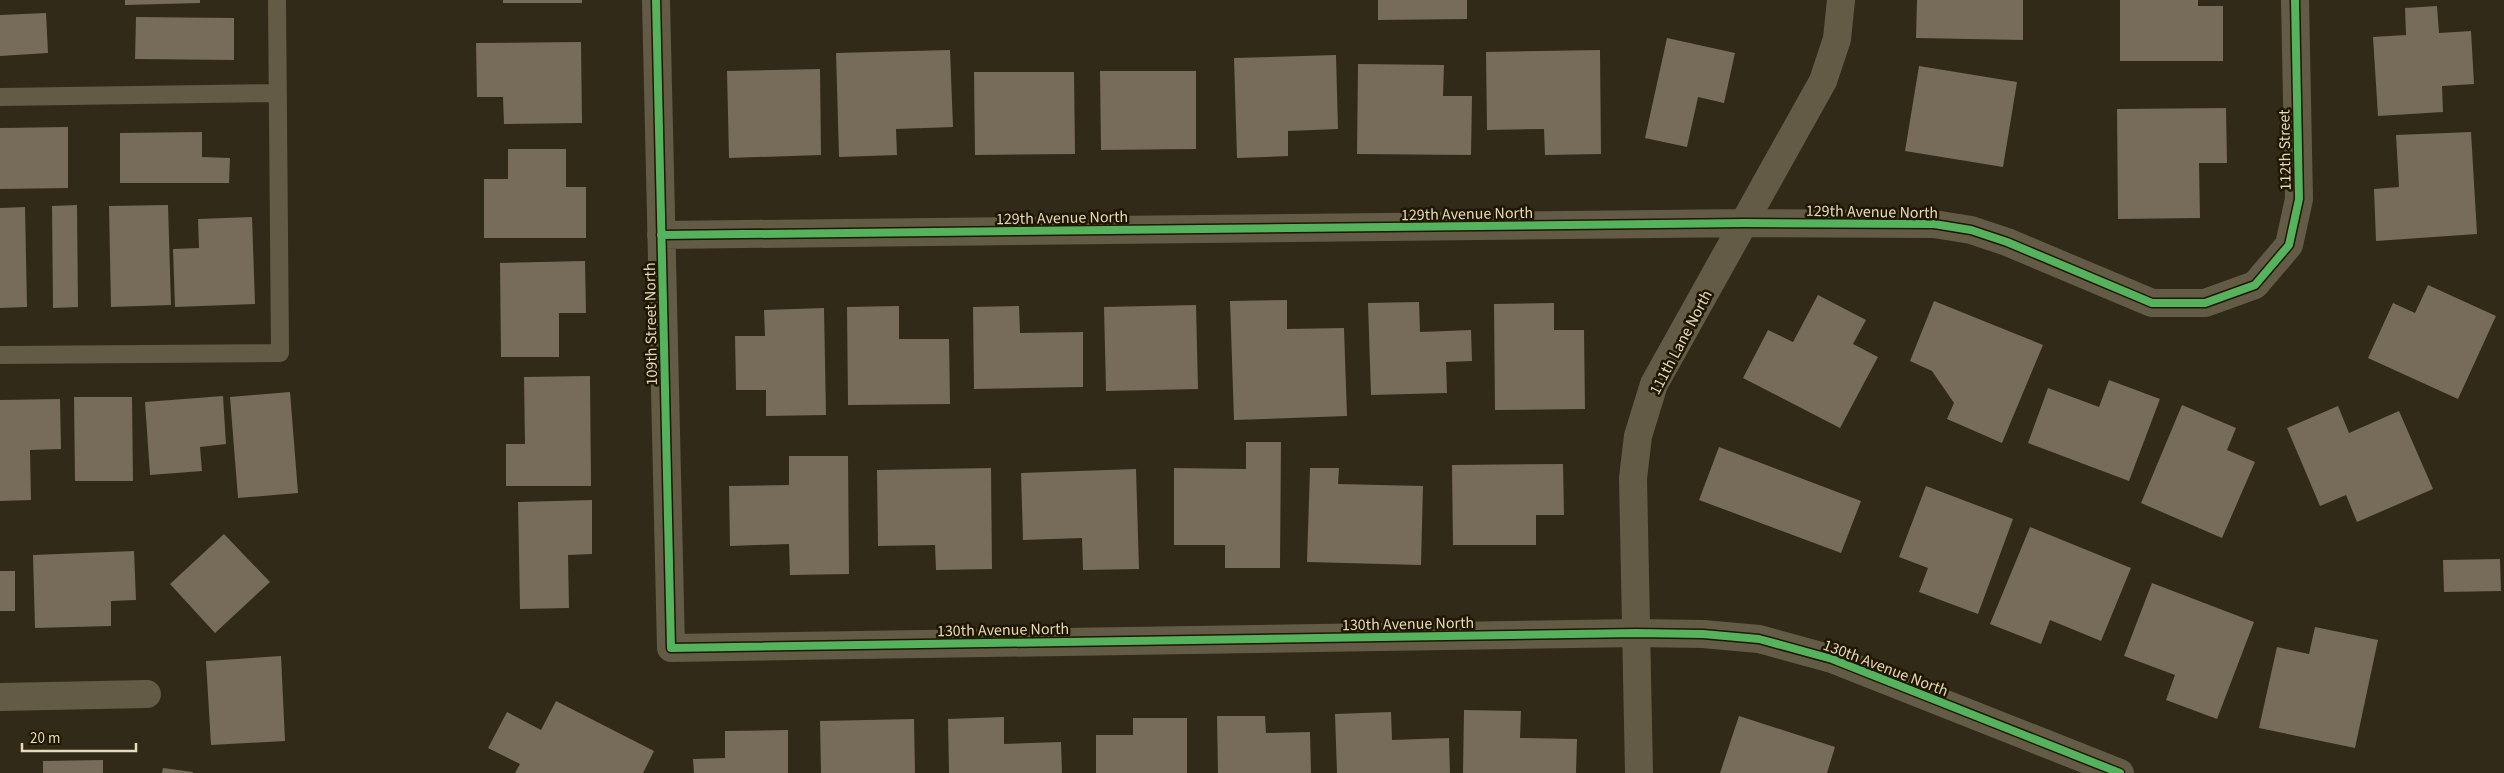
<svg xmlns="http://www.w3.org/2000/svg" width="2504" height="773" viewBox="0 0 2504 773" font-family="'Source Sans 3',sans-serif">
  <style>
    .building { fill: #776b5a }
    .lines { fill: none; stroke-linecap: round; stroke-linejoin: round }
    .service { stroke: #645b46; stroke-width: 18 }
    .minor { stroke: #645b46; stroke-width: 28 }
    .cycleway-casing { stroke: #201701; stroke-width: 11 }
    .cycleway { stroke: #56b35d; stroke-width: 8 }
    .labels { text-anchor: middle; stroke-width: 5; stroke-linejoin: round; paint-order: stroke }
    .street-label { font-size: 16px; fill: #e6dabc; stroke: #201701 }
  </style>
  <rect width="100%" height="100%" fill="#312a19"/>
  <path class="building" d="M125,0H200V3L125,5Z
    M503,0H582V3H503Z
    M1378,0H1467V19L1378,20Z
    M1917,0H2023V40L1916,38Z
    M2120,0H2198V6H2223V61H2120Z
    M2437,6L2439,33L2471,31L2474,84L2442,86L2443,112L2378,116L2373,37L2406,35L2405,8Z
    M46,13L48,53L0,56V15Z
    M136,17L234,18V60L135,59Z
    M1667,38L1735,53L1724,103L1698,97L1687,147L1645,138Z
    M581,42L582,123L504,124L503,97H477L476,43Z
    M950,50L953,127L896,129L897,155L839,157L836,53Z
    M1600,50L1601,154L1545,155L1544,129L1487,130L1486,52Z
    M1336,55L1338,129L1288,131V156L1237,158L1234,58Z
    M1358,64L1444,65L1443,96H1472L1471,155L1357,154Z
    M1919,66L2017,82L2003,167L1905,151Z
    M820,69L821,155L729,158L727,71Z
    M1100,71H1196V149L1101,150Z
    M974,72H1074L1075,154L975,155Z
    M2226,108L2227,163H2199L2200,218L2118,219L2117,109Z
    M68,127V188L0,189V128Z
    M202,132V157L230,158L229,183H120V133Z
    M2471,132L2477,234L2376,241L2374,189L2399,187L2396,135Z
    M508,149H566V187H586V238H484V179H508Z
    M77,205L78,307L53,308L52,206Z
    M168,205L171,305L111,307L109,206Z
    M25,207L27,307L0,308V208Z
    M252,217L255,304L175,307L173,249L199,248L198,219Z
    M585,261L586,313H559V357H501L500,263Z
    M2428,285L2496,316L2458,399L2368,358L2393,303L2415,313Z
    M1818,295L1866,320L1853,344L1878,357L1840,428L1743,378L1768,330L1793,342Z
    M1287,300V329L1344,328L1347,416L1234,420L1230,301Z
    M1934,301L2043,345L2002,443L1947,419L1954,403L1932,371L1910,361Z
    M1419,302L1420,332L1471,330L1472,361L1446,362L1447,393L1371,395L1368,303Z
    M1554,303V330H1584L1585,409L1495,410L1494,304Z
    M1196,305L1198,389L1106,391L1104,307Z
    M899,306V339H949L950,404L848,405L847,307Z
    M1019,306L1020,333L1083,332V387L974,389L973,307Z
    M824,308L826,415L766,416V390H736L735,336H765L764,310Z
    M590,376L591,486H506V444H525L524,377Z
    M2109,380L2160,399L2129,481L2028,443L2048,388L2099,407Z
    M290,392L298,493L238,498L230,397Z
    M223,396L226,444L200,447L202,471L150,475L145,402Z
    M74,397H132L133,481H75Z
    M60,399L61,449L30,450L31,500L0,501V400Z
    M2182,405L2236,428L2227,450L2255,462L2222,538L2141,503Z
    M2338,406L2349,433L2399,411L2433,489L2357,522L2346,495L2320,506L2287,428Z
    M1246,442H1281L1280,568H1225V545H1174V468L1246,469Z
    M1719,447L1861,501L1841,553L1699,500Z
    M789,456H848L849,574L790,575L789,544L730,546L729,486L789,485Z
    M1563,464L1564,515H1536V545H1453L1452,465Z
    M991,468L992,569L936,570L935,545L878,546L877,470Z
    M1310,468H1339L1338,484L1423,486L1421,565L1307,562Z
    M1136,469L1139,569L1083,570L1082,538L1023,540L1021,473Z
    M1926,486L2013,519L1978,614L1919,592L1928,568L1899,557Z
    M592,500V554L568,555L569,608L520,609L518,502Z
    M2030,527L2131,568L2101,641L2050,620L2041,644L1990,624Z
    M224,534L270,582L215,633L170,584Z
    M134,551L136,600L111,601V626L35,628L33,555Z
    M2500,559L2501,591L2444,592L2443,560Z
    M0,571H15V611H0Z
    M2152,583L2254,622L2217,719L2166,700L2175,675L2124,656Z
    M2315,627L2378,640L2355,748L2259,728L2277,647L2309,654Z
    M281,656L285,741L211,745L206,661Z
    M556,701L654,751L643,773H515L520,764L488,748L507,712L541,730Z
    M1464,710L1521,711L1520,738L1577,739L1576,773H1463Z
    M1391,712L1392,740L1449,738L1450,773H1337L1335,714Z
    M1217,716H1265L1266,733L1310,732L1311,773H1218Z
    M1739,716L1835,747L1827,773H1720Z
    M1004,717V744L1061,742L1062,773H949L948,719Z
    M1133,718H1187V773H1096V735H1133Z
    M914,719L915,773H821L820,721Z
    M788,730V773H694L693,759L725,758V731Z
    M103,760V773H43V761Z
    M163,768L193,772V773H162Z"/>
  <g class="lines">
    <path class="service" d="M0,97L278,93
      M0,355L280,353L277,0"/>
    <path class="minor" d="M656,0L671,648L1636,633L1703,634L1759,639L1832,659L2120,773
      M661,235L1744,223L1934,224L1971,230L2007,242L2152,303H2205L2255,285L2289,245L2299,199L2295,0
      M0,697L147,694
      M1639,773L1633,478L1638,436L1654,384L1823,81L1837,39L1841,0"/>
    <g class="cycleway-casing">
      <path id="cycleway" d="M656,0L671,648L1636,633L1703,634L1759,639L1832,659L2120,773
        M661,235L1744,223L1934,224L1971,230L2007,242L2152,303H2205L2255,285L2289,245L2299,199L2295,0"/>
    </g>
    <use href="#cycleway" class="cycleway"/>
  </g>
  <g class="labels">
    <g class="street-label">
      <text transform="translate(2284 150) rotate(-91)" y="6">112th Street</text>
      <text transform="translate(1872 211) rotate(1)" y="6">129th Avenue North</text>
      <text transform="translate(1467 213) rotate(-1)" y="6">129th Avenue North</text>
      <text transform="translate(1062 217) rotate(-1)" y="6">129th Avenue North</text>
      <text transform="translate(650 324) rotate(-91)" y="6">109th Street North</text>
      <text transform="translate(1680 342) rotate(-62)" y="6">111th Lane North</text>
      <text transform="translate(1408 623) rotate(-1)" y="6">130th Avenue North</text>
      <text transform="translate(1003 629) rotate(-1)" y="6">130th Avenue North</text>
      <text transform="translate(1886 667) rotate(21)" y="6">130th Avenue North</text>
    </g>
  </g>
  <path d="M22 743v8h114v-8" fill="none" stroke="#e6dabc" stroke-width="2.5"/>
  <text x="30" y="743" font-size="15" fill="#e6dabc" stroke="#201701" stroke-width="4" paint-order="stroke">20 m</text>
</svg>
